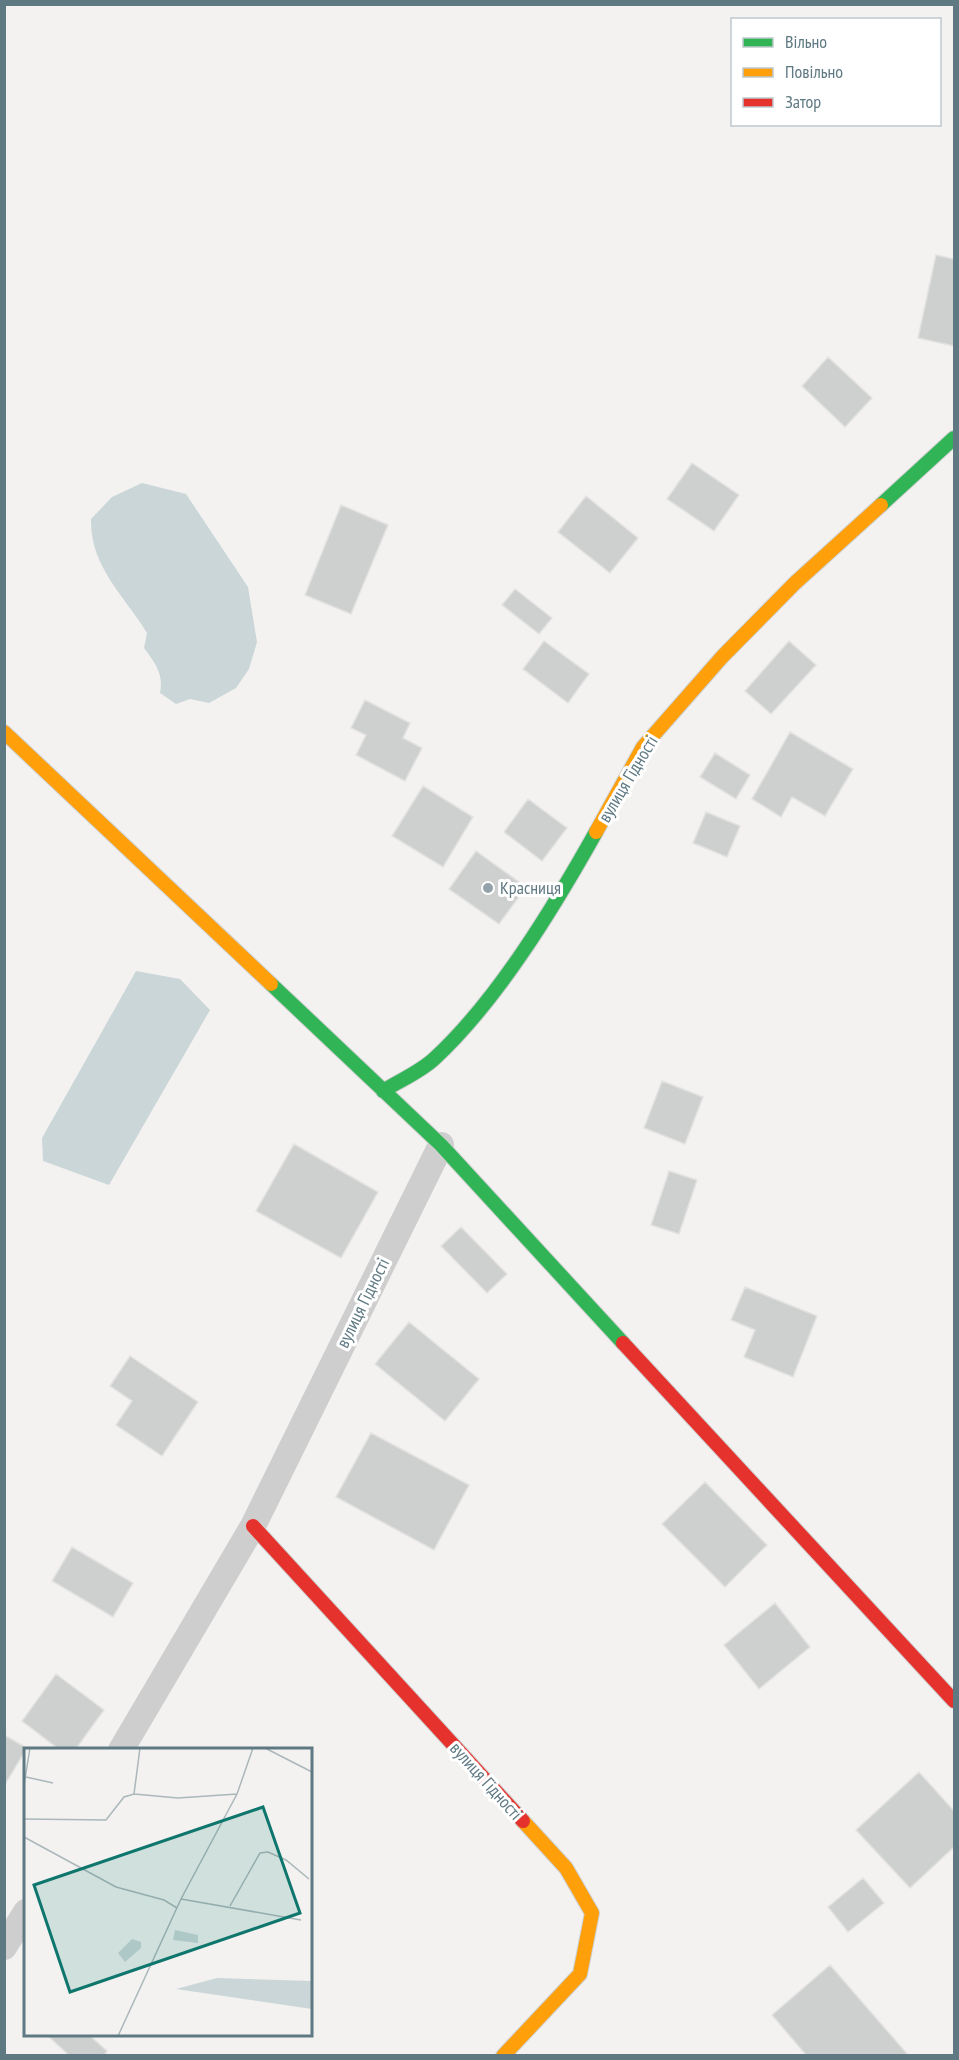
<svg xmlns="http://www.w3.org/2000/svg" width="959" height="2060" viewBox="0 0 959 2060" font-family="'PT Sans Narrow',sans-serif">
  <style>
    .water { fill: #cbd6d8 }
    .building { fill: #cecfcf; stroke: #e2e2e0; stroke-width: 1.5 }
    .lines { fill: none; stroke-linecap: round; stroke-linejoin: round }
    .fast-casing { stroke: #cdcfd0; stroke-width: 16 }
    .slow-casing { stroke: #cdcfd0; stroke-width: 16 }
    .jam-casing { stroke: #cdcfd0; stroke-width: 16 }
    .street { stroke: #cececf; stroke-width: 26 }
    .fast { stroke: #30b455; stroke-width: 14 }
    .slow { stroke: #ff9f0a; stroke-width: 14 }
    .jam { stroke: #e5322d; stroke-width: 14 }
    .poi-dot { fill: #93a3a9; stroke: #fff; stroke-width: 2 }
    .labels { text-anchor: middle; stroke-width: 6; stroke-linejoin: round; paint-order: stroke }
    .street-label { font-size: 18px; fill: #5f7983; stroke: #fff }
    .poi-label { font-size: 18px; fill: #5f7983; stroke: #fff; text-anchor: start }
    .inset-road { fill: none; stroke: #abb7ba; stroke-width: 1.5 }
    .view { fill: #0f766e; fill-opacity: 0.15; stroke: #0f766e; stroke-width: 3 }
    .inset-edge { fill: none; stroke: #5f7983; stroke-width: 3 }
  </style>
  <rect width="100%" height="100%" fill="#f3f2f0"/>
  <path class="water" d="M142,483L186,494L248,587L257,642L249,669L236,688L209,703L190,699L176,704L160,693C164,674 155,663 144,648L147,633C124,595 90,567 91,519L112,497Z
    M136,971L180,979L210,1010L109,1185L43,1161L42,1138Z"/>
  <path class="building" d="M936,255L954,259V346L918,338Z
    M828,357L872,398L845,427L802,386Z
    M692,463L739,495L714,531L667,499Z
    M586,496L638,538L610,573L558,532Z
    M341,505L388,525L351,614L305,595Z
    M515,589L552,618L539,634L502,605Z
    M544,641L589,674L568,703L523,669Z
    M789,641L816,665L771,714L745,691Z
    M365,700L410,723L403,738L422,748L405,781L356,755L366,735L351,728Z
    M790,732L853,769L825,816L792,797L781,817L752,799Z
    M715,753L750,775L736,799L700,777Z
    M423,786L473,817L443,867L392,836Z
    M528,799L567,828L542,861L504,832Z
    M706,812L740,826L727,857L693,843Z
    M476,851L526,887L499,924L449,889Z
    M662,1081L703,1097L685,1144L644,1128Z
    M294,1144L378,1192L341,1258L256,1211Z
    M669,1171L697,1180L679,1234L651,1225Z
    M461,1227L507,1274L487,1293L441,1246Z
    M745,1287L817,1316L793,1377L744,1357L755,1330L731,1320Z
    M409,1322L479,1379L445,1421L375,1364Z
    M130,1356L198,1402L162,1456L116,1425L132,1401L110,1386Z
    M371,1433L469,1485L434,1550L336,1497Z
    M705,1482L767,1545L725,1587L662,1524Z
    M72,1547L133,1583L113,1617L52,1581Z
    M775,1603L810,1647L759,1689L724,1645Z
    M56,1674L104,1710L75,1750H60L22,1721Z
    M4,1735L27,1748L4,1786Z
    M919,1772L954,1811V1847L910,1888L856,1830Z
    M863,1878L884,1903L848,1932L828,1907Z
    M830,1965L909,2056H807L772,2015Z
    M51,2034H88L107,2051L104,2056H70L49,2037Z"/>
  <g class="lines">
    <g class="fast-casing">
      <path id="fast" d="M881,505L954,438
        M271,984L441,1145L623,1343
        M383,1091C399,1081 420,1072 434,1059C497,1001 554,907 596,832"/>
    </g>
    <g class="slow-casing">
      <path id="slow" d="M4,732L271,984
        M596,832L643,747L722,657L795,583L881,505
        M503,2056L580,1974L592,1913L566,1868L523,1821"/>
    </g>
    <g class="jam-casing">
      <path id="jam" d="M623,1343L954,1701
        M253,1526L523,1821"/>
    </g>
    <path class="street" d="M121,1750L253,1526L441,1145
      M4,1947L26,1912"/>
    <use href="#fast" class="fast"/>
    <use href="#slow" class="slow"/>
    <use href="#jam" class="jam"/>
  </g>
  <circle class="poi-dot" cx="488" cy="888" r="6"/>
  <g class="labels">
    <g class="street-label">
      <text transform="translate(628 779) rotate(-59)" y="6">вулиця Гідності</text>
      <text transform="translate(363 1303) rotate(-64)" y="6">вулиця Гідності</text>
      <text transform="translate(486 1781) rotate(48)" y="6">вулиця Гідності</text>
    </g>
    <g class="poi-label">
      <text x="500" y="894">Красниця</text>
    </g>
  </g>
  <g transform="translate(24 1748)">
    <rect width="288" height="288" fill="#f3f2f0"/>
    <path d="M151,182L174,187V195L149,192ZM108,191L117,194V200L101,214L94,205ZM193,230L288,233V261L152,241Z" fill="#cbd6d8"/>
    <path class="inset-road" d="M241,0L288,24M2,29L29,35M0,37L6,0M110,46L116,0M0,71L82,72L100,49L110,46L154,50L213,46M0,89L92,139L140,152L153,160M157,151L277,172M206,158L236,105L244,104L262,112L285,131M94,288L157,151L213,46L229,0"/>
    <path class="view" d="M239,59L276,165L46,244L10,137Z"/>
    <rect width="288" height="288" class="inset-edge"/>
  </g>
  <rect width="959" height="2060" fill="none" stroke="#5f7983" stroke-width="12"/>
  <rect x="731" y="18" width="210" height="108" fill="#ffffff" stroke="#bfc9cd" stroke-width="1.5"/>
  <rect x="743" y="38" width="30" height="9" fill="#30b455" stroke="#bfc9cd" stroke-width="1.5"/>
  <text x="785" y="48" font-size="18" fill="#5f7983">Вільно</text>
  <rect x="743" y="68" width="30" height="9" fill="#ff9f0a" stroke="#bfc9cd" stroke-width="1.5"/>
  <text x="785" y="78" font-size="18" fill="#5f7983">Повільно</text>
  <rect x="743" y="98" width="30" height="9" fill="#e5322d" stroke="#bfc9cd" stroke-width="1.5"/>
  <text x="785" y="108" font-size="18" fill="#5f7983">Затор</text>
</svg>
